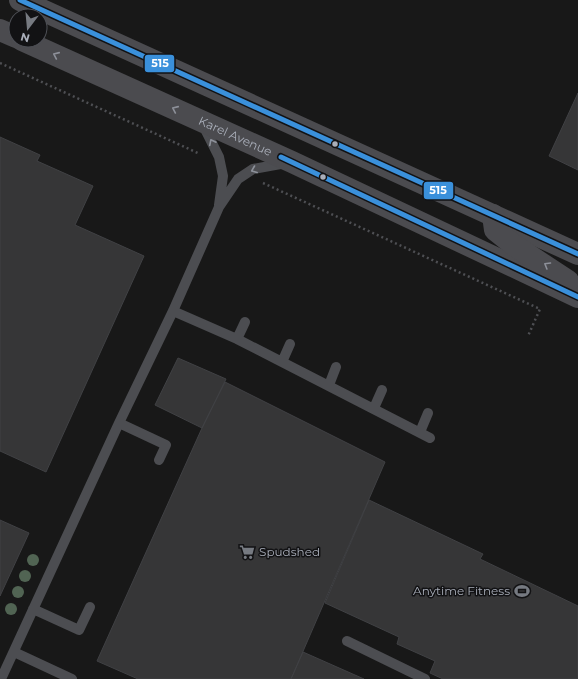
<svg xmlns="http://www.w3.org/2000/svg" width="578" height="679" viewBox="0 0 578 679" font-family="Montserrat,sans-serif">
  <style>
    .building { fill: #363637; stroke: #404144 }
    .lines { fill: none; stroke-linecap: round; stroke-linejoin: round }
    .path { stroke: #4e4f53; stroke-width: 2.5; stroke-dasharray: 2 3; stroke-linecap: butt }
    .lane { stroke: #4c4d51; stroke-width: 10 }
    .secondary { stroke: #4b4b4f; stroke-width: 22 }
    .bus-1-casing { stroke: #121214; stroke-width: 8 }
    .bus-1 { stroke: #3a90db; stroke-width: 5 }
    .tree { fill: #516453 }
    .oneway { stroke: #8d9099 }
    .oneway2 { stroke: #8d919a }
    .bus-dot { fill: #a9aeb9; stroke: #121214; stroke-width: 1.5 }
    .labels { text-anchor: middle; stroke-width: 3; stroke-linejoin: round; paint-order: stroke }
    .street-label { font-size: 12px; fill: #a9aeb9; stroke: #121214 }
    .poi-label { font-size: 12px; fill: #a9aeb9; stroke: #121214; text-anchor: start }
    .line-badge { stroke: #121214; stroke-width: 1.5 }
    .badge-label { font-size: 11px; text-anchor: middle; font-weight: bold; fill: #fff }
  </style>
  <rect width="100%" height="100%" fill="#181818"/>
  <path class="building" d="M578,93V170L549,156Z
    M0,137L40,155L37,161L93,186L75,225L144,256L46,472L0,451Z
    M178,358L226,379L202,428L155,405Z
    M225,382L385,462L291,679H138L97,661L202,428Z
    M369,500L483,554L480,559L578,606V679H443L430,673L435,661L397,644L399,637L325,603Z
    M0,520L29,533L0,596Z
    M303,652L364,679H291Z"/>
  <g class="lines">
    <path class="path" d="M0,63L200,154
      M263,183L540,309L528,336"/>
    <path class="lane" d="M203,125L219,157L223,176L219,205
      M173,311L237,339L430,438
      M237,339L245,322
      M282,362L290,344
      M329,385L336,367
      M374,408L382,390
      M119,423L166,445L159,460
      M420,432L428,413
      M33,609L79,630L90,607
      M347,641L425,679
      M14,652L72,679
      M1,679L119,423L173,311L219,207L238,179L253,169L286,163"/>
    <g class="secondary">
      <path d="M20,0L578,254"/>
      <path d="M0,30L16,37"/>
      <path id="s1" d="M22,40L292,162L578,297"/>
      <path d="M493,215L495,230L515,246L568,281"/>
    </g>
    <g class="bus-1-casing">
      <path id="bus-1" d="M20,0L578,254
        M281,157L578,297"/>
    </g>
    <use href="#bus-1" class="bus-1"/>
  </g>
  <g class="tree">
    <circle cx="33" cy="560" r="6"/>
    <circle cx="25" cy="576" r="6"/>
    <circle cx="18" cy="592" r="6"/>
    <circle cx="11" cy="609" r="6"/>
  </g>
  <defs><path id="oneway-chevron" d="M-2-3.5L2.5 0L-2 3.5" fill="none" stroke-width="1.6" stroke-linecap="round" stroke-linejoin="round"/></defs>
  <g class="oneway">
    <use href="#oneway-chevron" transform="translate(56 55) rotate(-156)"/>
    <use href="#oneway-chevron" transform="translate(175 109) rotate(-156)"/>
    <use href="#oneway-chevron" transform="translate(547 265) rotate(-149)"/>
  </g>
  <g class="oneway2">
    <use href="#oneway-chevron" transform="translate(212 142) rotate(-117)"/>
    <use href="#oneway-chevron" transform="translate(254 170) rotate(158)"/>
  </g>
  <defs>
    <g id="supermarket-bare" transform="scale(1.2)"><path d="M-6-5.5h2.5l.6 2H6L4.5 2H-2.5L-4.4-4H-6ZM-1.5 3.2a1.3 1.3 0 1 0 .1 0ZM3 3.2a1.3 1.3 0 1 0 .1 0Z" fill="#767a81" stroke="#121214" stroke-width="2.5" paint-order="stroke"/></g>
    <g id="stadium-bare" transform="scale(1.2)"><path d="M0-5a6.5 5 0 1 0 0 10a6.5 5 0 1 0 0-10ZM-3.5-1.8h7v3.6h-7Z" fill="#767a81" stroke="#121214" stroke-width="2.5" paint-order="stroke"/></g>
  </defs>
  <g fill-rule="evenodd">
    <use href="#supermarket-bare" x="247" y="552"/>
    <use href="#stadium-bare" x="522" y="591"/>
  </g>
  <g class="bus-dot">
    <circle cx="335" cy="144" r="3.5"/>
    <circle cx="323" cy="177" r="3.5"/>
  </g>
  <g class="labels">
    <g class="street-label">
      <text dy="4" stroke="none"><textPath href="#s1" startOffset="234">Karel Avenue</textPath></text>
    </g>
    <g class="poi-label">
      <text x="259" y="556">Spudshed</text>
      <text x="510" y="595" text-anchor="end">Anytime Fitness</text>
    </g>
  </g>
  <g class="line-badge">
    <rect x="144" y="54" width="31" height="19" rx="4" fill="#3a90db"/>
    <rect x="423" y="181" width="31" height="19" rx="4" fill="#3a90db"/>
  </g>
  <g class="badge-label">
    <text x="160" y="67">515</text>
    <text x="438" y="194">515</text>
  </g>
  <g transform="translate(28 28) rotate(196)"><circle r="19" fill="#121214" stroke="#4e5056"/>
  <path d="M0-3L7 15L0 10L-7 15Z" fill="#767a81"/>
  <text y="-6" font-size="11" font-weight="bold" text-anchor="middle" fill="#a9aeb9">N</text>
  </g>
</svg>
